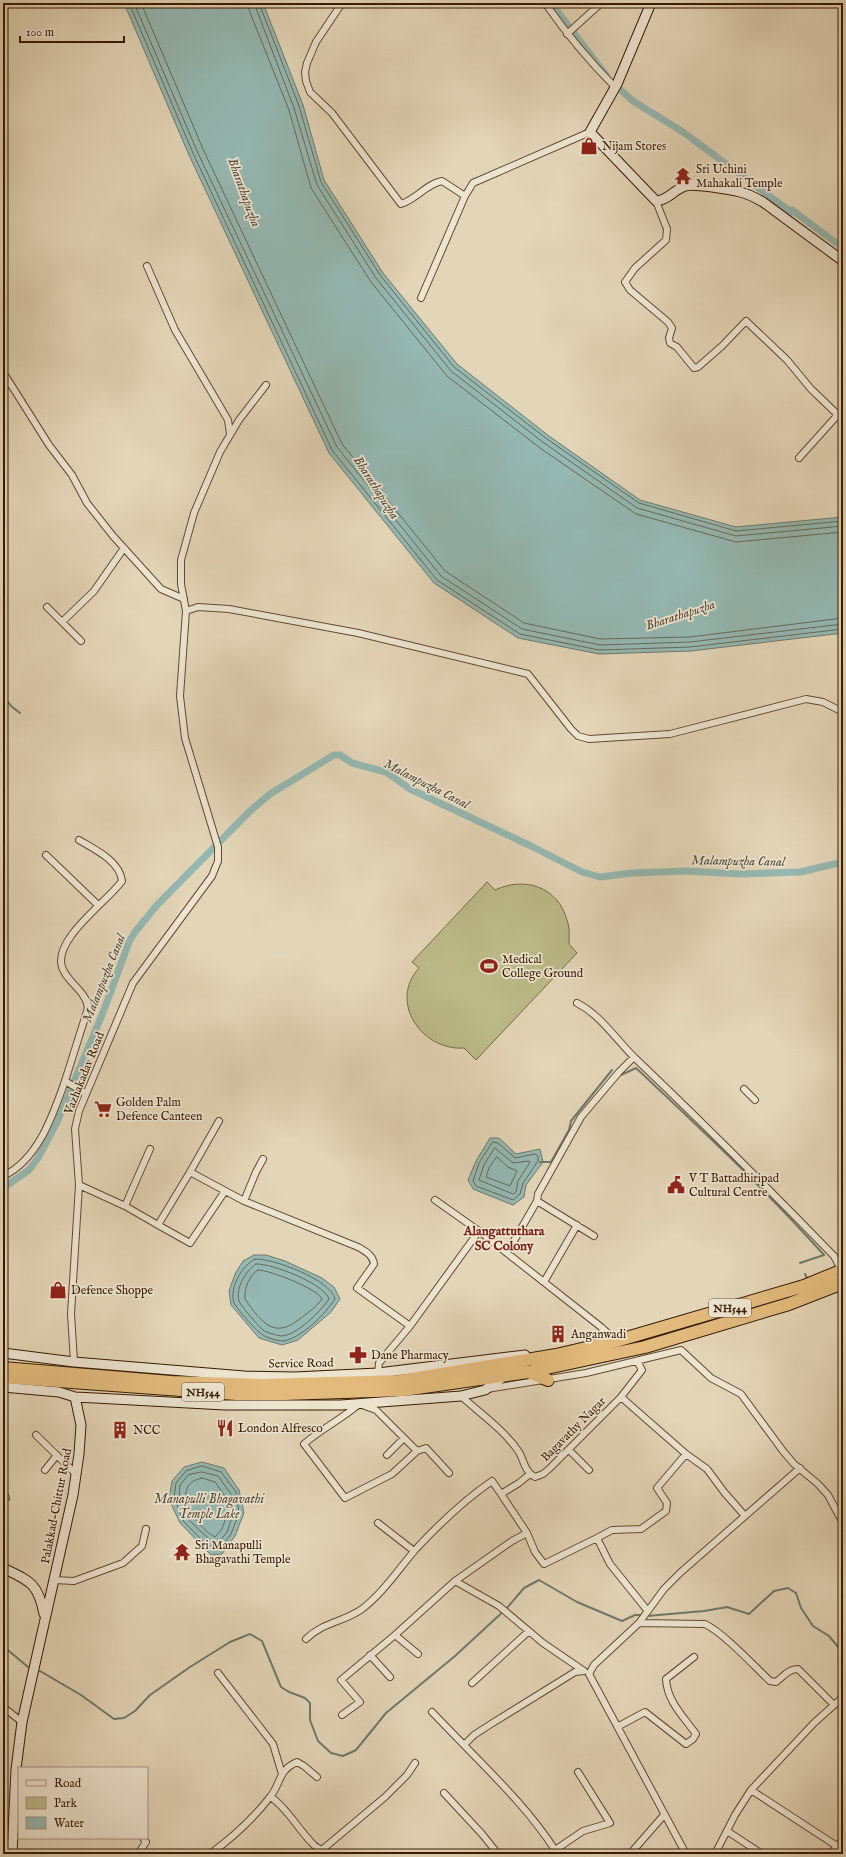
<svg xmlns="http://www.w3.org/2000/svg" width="846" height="1857" viewBox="0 0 846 1857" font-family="'IM FELL English',serif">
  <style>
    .green { fill: #bcbb89; stroke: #7a6a46 }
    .water { fill: #95b8b2; stroke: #6f796c }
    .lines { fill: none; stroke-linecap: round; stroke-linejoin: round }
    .shore { stroke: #66695a; stroke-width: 1 }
    .stream { stroke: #6f796c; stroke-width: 2 }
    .canal { stroke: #95b8b2; stroke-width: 7 }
    .street-casing { stroke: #62492f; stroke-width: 8 }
    .secondary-casing { stroke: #371a02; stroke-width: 11 }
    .highway-casing { stroke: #371a02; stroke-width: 14 }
    .street { stroke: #ede4d0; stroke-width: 6 }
    .secondary { stroke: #ede4d0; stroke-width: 9 }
    .highway { stroke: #e2ba7c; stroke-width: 12 }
    .labels { text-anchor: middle; stroke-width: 3.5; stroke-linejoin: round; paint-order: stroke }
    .shield { fill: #ede4d0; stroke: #6e5740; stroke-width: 1 }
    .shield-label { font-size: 11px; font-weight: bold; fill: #371a02 }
    .poi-label { font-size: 12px; fill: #371a02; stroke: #ede4d0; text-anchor: start }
    .street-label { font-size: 12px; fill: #371a02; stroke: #ede4d0 }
    .water-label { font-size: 13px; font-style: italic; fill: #534937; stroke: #ede4d0 }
    .neighbourhood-label { font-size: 13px; font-weight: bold; fill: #7a1f14; stroke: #ede4d0 }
  </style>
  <rect width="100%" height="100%" fill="#e3d5b7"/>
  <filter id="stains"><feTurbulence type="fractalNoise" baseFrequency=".005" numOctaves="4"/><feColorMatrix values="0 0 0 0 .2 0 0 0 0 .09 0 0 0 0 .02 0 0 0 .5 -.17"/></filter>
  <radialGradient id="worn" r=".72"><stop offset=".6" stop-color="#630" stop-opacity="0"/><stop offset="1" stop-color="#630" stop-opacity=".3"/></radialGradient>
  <path class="green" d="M487,882L495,890C525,876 558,887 567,920C570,928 569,936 569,944L577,953L476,1060L464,1048C422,1051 388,1002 419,968L412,962Z"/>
  <path class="water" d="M124,3H263L303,105L324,180L383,273L457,364L549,436L640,500L736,527L843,517V633L691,651L599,654L518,638L434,583L329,453L189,155Z
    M490,1138H499L516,1154L540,1149L543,1162L526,1185L524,1197L513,1205L473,1189L468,1180L476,1161Z
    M254,1255H266L285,1261L322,1278L334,1287L340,1299L331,1312L298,1340L282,1345L259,1338L231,1305L229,1291L235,1274L243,1261Z
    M202,1462L224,1468L239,1490L244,1513L235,1536L222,1554L211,1555L180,1523L169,1499L172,1481L184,1467Z"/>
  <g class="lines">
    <path class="shore" d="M129,3L193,153L332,450L437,580L520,634L599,650L690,647L843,629
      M134,3L197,151L337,447L441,576L522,629L600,645L690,642L843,624
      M141,3L203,149L342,444L445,571L524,623L600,639L690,637L843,618
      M248,3L249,10L289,110L311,188L371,282L447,376L540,448L636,514L736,542L843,532
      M254,3L294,108L317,185L376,278L451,371L544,443L637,508L736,536L843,526
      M259,3L299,106L321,182L380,275L454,367L547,439L639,503L736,531L843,521
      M493,1142L498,1143L515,1158L535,1154L538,1156V1161L523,1183L520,1194L513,1200L476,1186L473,1181L479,1163Z
      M495,1148L513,1163L529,1161L530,1162L518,1181L516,1192L513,1194L479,1180L484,1165Z
      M497,1157L508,1167L517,1171L510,1186L486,1177L489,1168Z
      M255,1259C273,1258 331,1280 335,1299C325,1314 302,1338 283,1341C277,1341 268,1338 263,1335C257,1332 237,1309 234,1303C229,1287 242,1266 255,1259Z
      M256,1264C271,1263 325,1284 329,1299C321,1311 296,1336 281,1336C276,1335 267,1333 263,1330C258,1325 242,1308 239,1301C235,1289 246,1270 256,1264Z
      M258,1270C270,1270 318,1289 322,1299C317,1306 309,1312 301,1318C274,1340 262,1323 245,1299C244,1289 249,1275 258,1270Z
      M202,1466L221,1472L236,1492L239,1513L231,1534L219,1550H212L184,1522L174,1498L176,1483L186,1471Z
      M202,1472L218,1476L231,1494L234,1512L227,1532L216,1546L188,1519L179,1497L180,1485L188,1475Z
      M202,1478L215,1482L225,1496L228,1512L222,1529L215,1537C197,1528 167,1485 202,1478Z"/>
    <path class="stream" d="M3,695L11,706L20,713
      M621,1075L636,1068C701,1129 765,1189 824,1255L800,1263
      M540,1162H551L569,1130L571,1121L612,1070
      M805,1274L807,1278
      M647,1616L704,1611L727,1607L749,1614L774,1591L788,1588L796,1593L801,1608L813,1626L829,1636L843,1653
      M3,1646L28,1667
      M40,1671L81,1695L114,1719L124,1718L135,1711L150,1695L190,1667L230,1642L250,1634L262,1641L281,1687L289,1692L305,1698L310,1703V1720L318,1741L331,1753L343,1756L356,1750L386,1713L455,1656L507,1608L524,1588L539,1580L577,1602L622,1621L635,1615H643"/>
    <path class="canal" d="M551,3L606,75
      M613,83L633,101L683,132L791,212L792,210L843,248
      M3,1188L29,1170L38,1158L57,1122L104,1010L129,942L135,932L158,904L249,812L270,794L334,755H340L352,763L386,772L410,789L533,847L582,872L600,877L632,873L686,871L740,874L800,872L843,862"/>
    <g class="street-casing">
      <path id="street" d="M342,3L316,42L307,63L305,72L306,81L310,92L332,113L401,204C417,199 426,184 442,181L465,196
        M545,3C566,33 589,61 615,87
        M567,34L599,5
        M656,201L667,229L666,240L635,268L625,282L630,290L668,322L672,328L669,338L670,343L677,347L694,368L698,367L722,346L746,321L787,360L811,389L838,415
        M147,266L175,330L228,420L230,434
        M421,298L465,196L473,183L590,132
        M3,372L49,445L72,475L87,503L113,536L161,589L184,599
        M266,385L239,420L220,452L194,513L181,560V584L186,611L198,607L229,609L358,633L528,674L571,729L578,736L589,739L670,734L806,699L823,702L843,712
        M799,458L843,409
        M47,607L62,622L94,591L124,548
        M62,622L81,641
        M46,855L98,905
        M577,1003C602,1016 616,1040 636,1059C703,1123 769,1189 834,1256L842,1271
        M65,1081L88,1008C86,990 67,983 62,967C53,939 108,901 122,881C120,861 94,849 79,840
        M744,1089L755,1100
        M190,1172L219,1121
        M3,1176C38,1160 53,1115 65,1081L85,1093
        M79,1185L125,1206L158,1225L190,1172L244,1201L358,1247C365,1251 373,1255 374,1264L357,1288L410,1326
        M435,1200L479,1231L601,1327L616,1341
        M244,1201L256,1172L263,1159
        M125,1206L150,1149
        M158,1225L190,1243L225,1191
        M594,1236L537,1201L538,1194L581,1117L619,1072L634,1057
        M507,1253L537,1201
        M544,1282L577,1225
        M74,1362L71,1314L79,1185L75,1129L79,1111L133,983L212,876L218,861V847L185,738L180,696L186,611
        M378,1373L379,1363L410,1326L479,1231
        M487,1389L586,1373L681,1350L711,1378L741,1394L783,1451L794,1464L818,1484L828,1495L843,1523
        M461,1396C481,1414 504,1430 519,1452C524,1461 525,1472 535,1477L543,1474L549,1469L621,1397L642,1370L637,1361
        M621,1397L686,1454L707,1469L724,1492L745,1516L800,1468
        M36,1435L76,1474
        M404,1438L417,1451
        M569,1450L589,1470
        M387,1455L404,1438L376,1410L359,1404C342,1419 321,1429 304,1444L345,1498L392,1474L417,1451L426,1448L449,1473
        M45,1470L57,1455
        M3,1492L6,1498
        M501,1494L527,1533
        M378,1523L414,1551
        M54,1580L74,1581L123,1563L142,1546L146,1529
        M455,1581L512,1541L527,1533L535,1552L544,1564L597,1538
        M647,1610L610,1564L597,1538L612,1530L641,1529L666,1511L667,1503L657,1488L686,1454
        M639,1623L705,1624C725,1634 753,1665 770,1681L776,1682C783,1677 788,1669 798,1669L833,1704
        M395,1635L418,1654
        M306,1639C323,1622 344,1622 362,1609C383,1593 398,1570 415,1550C439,1524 463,1501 492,1481L501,1494L519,1483L530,1474
        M370,1655L390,1677
        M218,1673L273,1744L282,1774
        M472,1683L529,1631
        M3,1707L22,1722
        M432,1712L464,1745
        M342,1715L360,1702L341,1680L395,1635L455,1581L499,1606L543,1643L584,1671
        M619,1726L645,1712L686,1744L693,1739L696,1734C683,1716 667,1701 666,1679L694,1657
        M751,1790L843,1850
        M444,1793L482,1834L498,1854
        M271,1797C288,1809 298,1829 313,1844C317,1849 324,1850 329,1854
        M727,1831L762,1854
        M323,1849L385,1797L407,1775L415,1763
        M555,1850L583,1831L610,1823L578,1772
        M138,1854L146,1842L143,1838
        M210,1854C232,1838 253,1819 270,1797C281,1784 278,1770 297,1762L304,1766L317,1777
        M552,1854L555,1850C530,1811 496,1778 464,1745L474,1735L491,1724L575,1672L584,1671
        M630,1854L664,1815
        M686,1854L589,1674L594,1665L639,1623L664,1589L681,1572L745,1516
        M715,1854L735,1815L751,1790L814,1723L843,1697
        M830,1854L843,1840"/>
    </g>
    <g class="secondary-casing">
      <path id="secondary" d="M651,3L617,84L590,132L656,201C669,200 674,189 686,186C693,183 731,190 740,192C749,194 756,198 763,202L843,261
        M3,1353L74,1362L244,1376L295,1377L378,1373L525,1355
        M3,1387L59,1392L75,1397L95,1398L225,1405H341L461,1396L485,1390L503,1377
        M3,1568C30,1581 38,1583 44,1614
        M12,1854L16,1769L22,1722L73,1495L79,1454L81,1425L75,1397"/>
    </g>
    <g class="highway-casing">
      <path id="highway" d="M3,1368L171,1382L262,1385L400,1381L556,1355L616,1341L804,1286L843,1270
        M528,1372L548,1380
        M3,1377L236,1394H284L403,1390L528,1372L645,1347L789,1304L843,1283"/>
    </g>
    <use href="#street" class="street"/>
    <use href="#secondary" class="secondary"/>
    <use href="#highway" class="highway"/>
  </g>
  <defs>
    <g id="shop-bare" transform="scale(1.38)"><path d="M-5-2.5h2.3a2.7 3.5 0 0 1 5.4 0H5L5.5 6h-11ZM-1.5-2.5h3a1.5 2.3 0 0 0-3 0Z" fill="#8f2418" stroke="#ede4d0" stroke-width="2.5" paint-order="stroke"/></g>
    <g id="temple-bare" transform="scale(1.38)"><path d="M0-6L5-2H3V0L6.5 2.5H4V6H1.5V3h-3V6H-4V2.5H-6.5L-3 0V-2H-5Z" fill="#8f2418" stroke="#ede4d0" stroke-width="2.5" paint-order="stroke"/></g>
    <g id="stadium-bare" transform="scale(1.38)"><path d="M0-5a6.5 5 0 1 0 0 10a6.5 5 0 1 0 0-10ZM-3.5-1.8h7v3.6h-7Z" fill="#8f2418" stroke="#ede4d0" stroke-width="2.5" paint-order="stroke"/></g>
    <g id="supermarket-bare" transform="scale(1.38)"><path d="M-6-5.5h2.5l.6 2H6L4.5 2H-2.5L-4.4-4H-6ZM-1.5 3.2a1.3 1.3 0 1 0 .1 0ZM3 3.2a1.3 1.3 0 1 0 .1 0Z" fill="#8f2418" stroke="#ede4d0" stroke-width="2.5" paint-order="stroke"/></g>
    <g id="civic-bare" transform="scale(1.38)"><path d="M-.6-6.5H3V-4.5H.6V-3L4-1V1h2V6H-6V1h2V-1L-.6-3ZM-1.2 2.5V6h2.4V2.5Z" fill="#8f2418" stroke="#ede4d0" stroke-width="2.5" paint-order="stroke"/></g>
    <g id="building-bare" transform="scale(1.38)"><path d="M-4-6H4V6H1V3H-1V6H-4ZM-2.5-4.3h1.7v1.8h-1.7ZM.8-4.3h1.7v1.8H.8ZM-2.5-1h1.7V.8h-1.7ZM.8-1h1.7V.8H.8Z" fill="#8f2418" stroke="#ede4d0" stroke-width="2.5" paint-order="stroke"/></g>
    <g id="pharmacy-bare" transform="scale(1.38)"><path d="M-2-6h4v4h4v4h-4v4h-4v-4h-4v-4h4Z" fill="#8f2418" stroke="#ede4d0" stroke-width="2.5" paint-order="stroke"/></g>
    <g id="restaurant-bare" transform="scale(1.38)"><path d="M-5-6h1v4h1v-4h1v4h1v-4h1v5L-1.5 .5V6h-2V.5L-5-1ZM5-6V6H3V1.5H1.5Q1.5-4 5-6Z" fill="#8f2418" stroke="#ede4d0" stroke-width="2.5" paint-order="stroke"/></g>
  </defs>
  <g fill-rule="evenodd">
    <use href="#shop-bare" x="589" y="146"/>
    <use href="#temple-bare" x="683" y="176"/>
    <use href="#stadium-bare" x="489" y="966"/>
    <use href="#supermarket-bare" x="103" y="1109"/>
    <use href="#civic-bare" x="676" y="1185"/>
    <use href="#shop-bare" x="58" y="1290"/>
    <use href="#building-bare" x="558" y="1334"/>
    <use href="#pharmacy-bare" x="358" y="1355"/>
    <use href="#restaurant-bare" x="225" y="1428"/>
    <use href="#building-bare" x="120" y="1430"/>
    <use href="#temple-bare" x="182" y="1552"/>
  </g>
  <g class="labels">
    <g class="shield">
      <rect x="709" y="1299" width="42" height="18" rx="3"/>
      <rect x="182" y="1383" width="42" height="18" rx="3"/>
    </g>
    <g class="shield-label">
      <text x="730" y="1312">NH544</text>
      <text x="203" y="1396">NH544</text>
    </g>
    <g class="poi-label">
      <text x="602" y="150">Nijam Stores</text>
      <text x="696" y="173">Sri Uchini<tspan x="696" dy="14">Mahakali Temple</tspan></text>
      <text x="502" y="963">Medical<tspan x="502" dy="14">College Ground</tspan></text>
      <text x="116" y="1106">Golden Palm<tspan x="116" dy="14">Defence Canteen</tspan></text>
      <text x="689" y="1182">V T Battadhiripad<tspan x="689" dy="14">Cultural Centre</tspan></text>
      <text x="71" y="1294">Defence Shoppe</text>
      <text x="571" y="1338">Anganwadi</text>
      <text x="371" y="1359">Dane Pharmacy</text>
      <text x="238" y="1432">London Alfresco</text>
      <text x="133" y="1434">NCC</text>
      <text x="195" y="1549">Sri Manapulli<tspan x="195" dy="14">Bhagavathi Temple</tspan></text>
    </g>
    <g class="street-label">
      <text transform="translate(84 1073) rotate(-68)" y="4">Vazhakadav Road</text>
      <text transform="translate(301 1363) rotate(-1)" y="4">Service Road</text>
      <text transform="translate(573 1429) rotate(-45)" y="4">Bagavathy Nagar</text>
      <text transform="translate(56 1506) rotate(-79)" y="4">Palakkad-Chittur Road</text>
    </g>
    <g class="water-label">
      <text transform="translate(245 192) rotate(70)" y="5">Bharathapuzha</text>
      <text transform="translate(377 487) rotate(57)" y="5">Bharathapuzha</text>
      <text transform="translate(680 614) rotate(-18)" y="5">Bharathapuzha</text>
      <text transform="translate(427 783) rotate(27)" y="5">Malampuzha Canal</text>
      <text transform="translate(738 860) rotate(1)" y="5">Malampuzha Canal</text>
      <text transform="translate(103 978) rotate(-68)" y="5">Malampuzha Canal</text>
      <text x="209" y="1503">Manapulli Bhagavathi<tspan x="209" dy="15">Temple Lake</tspan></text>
    </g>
    <g class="neighbourhood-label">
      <text x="504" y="1235">Alangattuthara<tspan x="504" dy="15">SC Colony</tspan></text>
    </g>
  </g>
  <rect width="846" height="1857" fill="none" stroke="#e3d5b7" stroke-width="16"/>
  <rect x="4" y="4" width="838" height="1849" fill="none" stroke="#371a02" stroke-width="2"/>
  <rect x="8" y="8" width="830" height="1841" fill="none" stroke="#371a02"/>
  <rect x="18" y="1767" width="130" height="72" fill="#ede4d0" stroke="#a4937e"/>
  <rect x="26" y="1780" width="20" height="6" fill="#ede4d0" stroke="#a4937e"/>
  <text x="54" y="1787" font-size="12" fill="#371a02">Road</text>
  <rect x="26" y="1797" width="20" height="12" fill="#bcbb89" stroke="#a4937e"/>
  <text x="54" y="1807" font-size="12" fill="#371a02">Park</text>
  <rect x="26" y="1817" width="20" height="12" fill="#95b8b2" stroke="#a4937e"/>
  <text x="54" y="1827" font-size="12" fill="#371a02">Water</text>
  <path d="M20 36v6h104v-6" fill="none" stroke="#371a02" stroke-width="2"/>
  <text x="26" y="36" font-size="12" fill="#371a02" stroke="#ede4d0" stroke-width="3" paint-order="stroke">100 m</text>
  <rect width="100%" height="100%" filter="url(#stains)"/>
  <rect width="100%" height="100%" fill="url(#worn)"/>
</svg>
